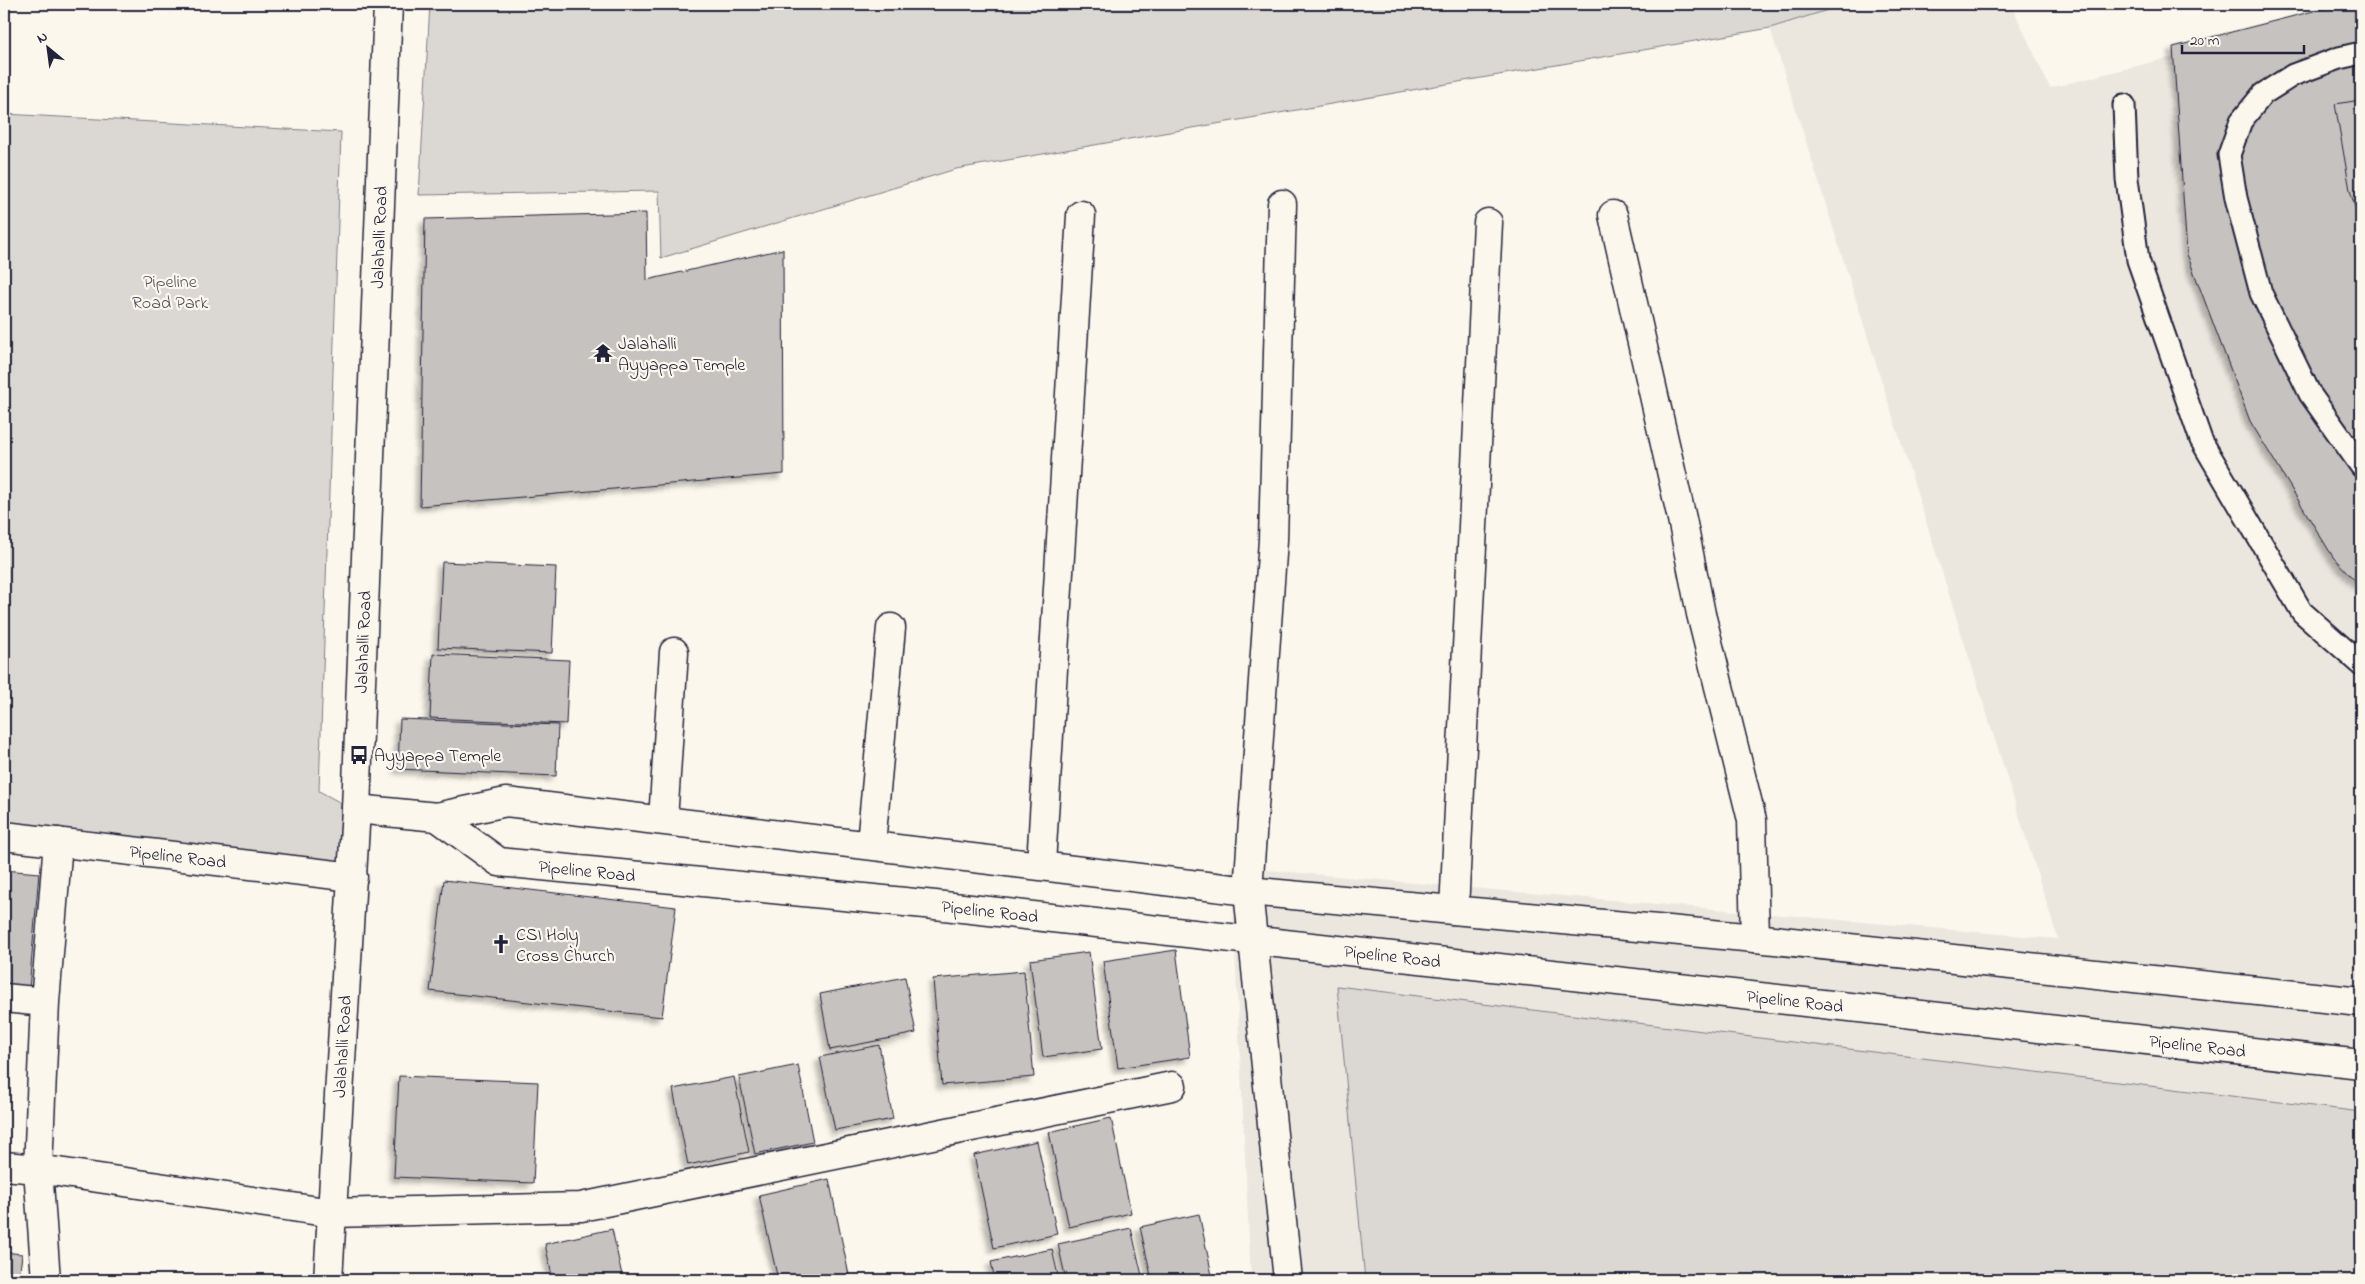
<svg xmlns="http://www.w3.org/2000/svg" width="2365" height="1284" viewBox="0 0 2365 1284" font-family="'Indie Flower',sans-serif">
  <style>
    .built { fill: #ebe7df }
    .green { fill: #dbd8d3; stroke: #7e7d87 }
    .building { fill: #c6c2c0; stroke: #22223b; filter: url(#shadow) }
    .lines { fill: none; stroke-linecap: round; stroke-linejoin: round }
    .service-casing { stroke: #22223b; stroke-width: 25 }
    .minor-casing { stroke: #22223b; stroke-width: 31 }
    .secondary-casing { stroke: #22223b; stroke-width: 31 }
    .service { stroke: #fbf7ec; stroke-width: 21 }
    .minor { stroke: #fbf7ec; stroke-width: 28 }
    .secondary { stroke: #fbf7ec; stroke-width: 28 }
    .labels { text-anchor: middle; stroke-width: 4.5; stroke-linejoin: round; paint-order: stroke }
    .street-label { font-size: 18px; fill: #22223b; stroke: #fbf7ec }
    .park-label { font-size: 18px; fill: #505061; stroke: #fbf7ec }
    .poi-label { font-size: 18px; fill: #22223b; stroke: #fbf7ec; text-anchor: start }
  </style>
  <defs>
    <filter id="shadow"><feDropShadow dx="-4.5" dy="4.5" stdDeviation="2.5" flood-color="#0004"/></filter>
  </defs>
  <rect width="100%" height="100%" fill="#fbf7ec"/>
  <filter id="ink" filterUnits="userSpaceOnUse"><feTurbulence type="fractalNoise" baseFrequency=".02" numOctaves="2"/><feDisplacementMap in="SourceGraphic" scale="10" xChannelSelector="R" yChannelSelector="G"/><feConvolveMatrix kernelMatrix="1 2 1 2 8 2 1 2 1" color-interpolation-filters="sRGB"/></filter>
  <g filter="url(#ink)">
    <path class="built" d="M1847,4H2011L2050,88L2361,9V1280H1251L1231,867L2058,939L1770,28Z"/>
    <path class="green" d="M430,4H1847L1770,28L956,169L661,258L659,191L419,195Z
      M4,114L341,132L319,791L341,803L340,868L4,828Z
      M1337,986L2361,1112V1280H1365Z"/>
    <path class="building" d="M2341,4H2361V587L2333,557L2250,421L2187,254L2173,47Z
      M2361,100V229L2350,190L2335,104Z
      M646,213L647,280L783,249L784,474L420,506L425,219Z
      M442,562L556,567L552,653L438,648Z
      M433,654L569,660L566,724L430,718Z
      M400,719L558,725L556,776L398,769Z
      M4,870L39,873L29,989L4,987Z
      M444,880L676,907L662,1017L430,991Z
      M1176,950L1190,1057L1118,1068L1103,961Z
      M1089,952L1102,1049L1043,1057L1030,960Z
      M1024,971L1034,1077L942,1085L933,979Z
      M905,977L916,1033L830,1050L820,994Z
      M879,1045L893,1119L835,1130L820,1057Z
      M798,1065L813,1142L755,1154L739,1077Z
      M399,1076L538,1082L533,1183L394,1177Z
      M734,1077L749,1152L688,1165L673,1089Z
      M1111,1118L1131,1213L1069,1227L1049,1132Z
      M1037,1141L1057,1234L994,1248L974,1155Z
      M829,1179L850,1280H778L759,1195Z
      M1199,1214L1213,1280H1152L1140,1227Z
      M1131,1228L1143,1280H1066L1058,1244Z
      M612,1229L623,1280H553L545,1244Z
      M1052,1249L1059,1280H995L991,1262Z
      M4,1252L22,1254L19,1280H4Z"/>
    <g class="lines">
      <g class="service-casing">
        <path id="service" d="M2361,53L2339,58L2293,75L2263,94L2241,121L2229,155L2236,198L2261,293L2310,394L2361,466
          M2124,105L2127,179L2138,260L2201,440L2302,612L2361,664"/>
      </g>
      <g class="minor-casing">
        <path id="minor" d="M1282,204L1273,540L1248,891L1288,1280
          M1613,215L1682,519L1701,614L1752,820L1755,938
          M663,820L674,652
          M871,844L891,628
          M1041,864L1081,215
          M1454,910L1488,223
          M4,998L45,1002
          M4,1166L38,1169L332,1213L581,1207L1172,1086
          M46,1280L38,1169L45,1002L58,842"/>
      </g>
      <g class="secondary-casing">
        <g id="secondary">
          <path d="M356,809L437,817L506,802L1248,891L1755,938L2361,1002"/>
          <path id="s1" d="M437,817L499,862L935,905L2361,1064"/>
          <path id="s2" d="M4,836L353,877"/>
          <path id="s3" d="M328,1280L356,809L388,4"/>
        </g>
      </g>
      <use href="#service" class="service"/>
      <use href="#minor" class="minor"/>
      <use href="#secondary" class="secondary"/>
    </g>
  </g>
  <defs>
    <g id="temple-bare" transform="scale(1.5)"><path d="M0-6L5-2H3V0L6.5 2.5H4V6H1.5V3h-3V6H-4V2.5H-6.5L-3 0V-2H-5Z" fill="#22223b" stroke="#fbf7ec" stroke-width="2.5" paint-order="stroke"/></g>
    <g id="bus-bare" transform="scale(1.5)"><path d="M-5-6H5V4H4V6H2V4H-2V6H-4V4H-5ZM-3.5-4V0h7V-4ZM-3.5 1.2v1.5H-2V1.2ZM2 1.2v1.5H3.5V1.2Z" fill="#22223b" stroke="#fbf7ec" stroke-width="2.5" paint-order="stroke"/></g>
    <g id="church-bare" transform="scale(1.5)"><path d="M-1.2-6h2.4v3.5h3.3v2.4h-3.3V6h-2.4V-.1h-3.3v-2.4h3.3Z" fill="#22223b" stroke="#fbf7ec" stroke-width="2.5" paint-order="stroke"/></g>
  </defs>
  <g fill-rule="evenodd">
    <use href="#temple-bare" x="603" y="353"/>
    <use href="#bus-bare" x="359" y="755"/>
    <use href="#church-bare" x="501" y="944"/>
  </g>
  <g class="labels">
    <g class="street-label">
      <text dy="6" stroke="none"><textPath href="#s3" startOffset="1044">Jalahalli Road</textPath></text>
      <text dy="6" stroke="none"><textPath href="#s3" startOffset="639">Jalahalli Road</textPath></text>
      <text dy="6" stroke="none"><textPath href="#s2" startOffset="175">Pipeline Road</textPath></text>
      <text dy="6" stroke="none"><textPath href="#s1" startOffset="165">Pipeline Road</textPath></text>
      <text dy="6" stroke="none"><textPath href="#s1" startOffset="570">Pipeline Road</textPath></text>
      <text dy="6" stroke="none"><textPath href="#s1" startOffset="975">Pipeline Road</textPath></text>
      <text dy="6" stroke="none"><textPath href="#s1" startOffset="1380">Pipeline Road</textPath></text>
      <text dy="6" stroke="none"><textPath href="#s1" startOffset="1785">Pipeline Road</textPath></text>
      <text dy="6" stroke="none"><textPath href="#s3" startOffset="234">Jalahalli Road</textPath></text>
    </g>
    <g class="park-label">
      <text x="170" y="287">Pipeline<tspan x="170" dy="21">Road Park</tspan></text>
    </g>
    <g class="poi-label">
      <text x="618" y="349">Jalahalli<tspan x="618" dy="21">Ayyappa Temple</tspan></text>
      <text x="374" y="761">Ayyappa Temple</text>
      <text x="516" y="940">CSI Holy<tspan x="516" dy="21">Cross Church</tspan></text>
    </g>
  </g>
  <rect width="2365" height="1284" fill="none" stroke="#fbf7ec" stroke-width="20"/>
  <rect x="10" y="10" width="2345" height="1264" fill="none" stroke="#22223b" stroke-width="2" filter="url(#ink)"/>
  <g transform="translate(48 48) rotate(331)" stroke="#fbf7ec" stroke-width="4" paint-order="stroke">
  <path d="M0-4L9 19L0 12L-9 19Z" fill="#22223b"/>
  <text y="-8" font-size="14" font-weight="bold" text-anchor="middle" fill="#22223b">N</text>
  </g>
  <path d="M2182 45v8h122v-8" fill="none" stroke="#22223b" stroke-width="2.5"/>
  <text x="2190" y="45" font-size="15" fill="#22223b" stroke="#fbf7ec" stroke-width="4" paint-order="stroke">20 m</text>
</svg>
